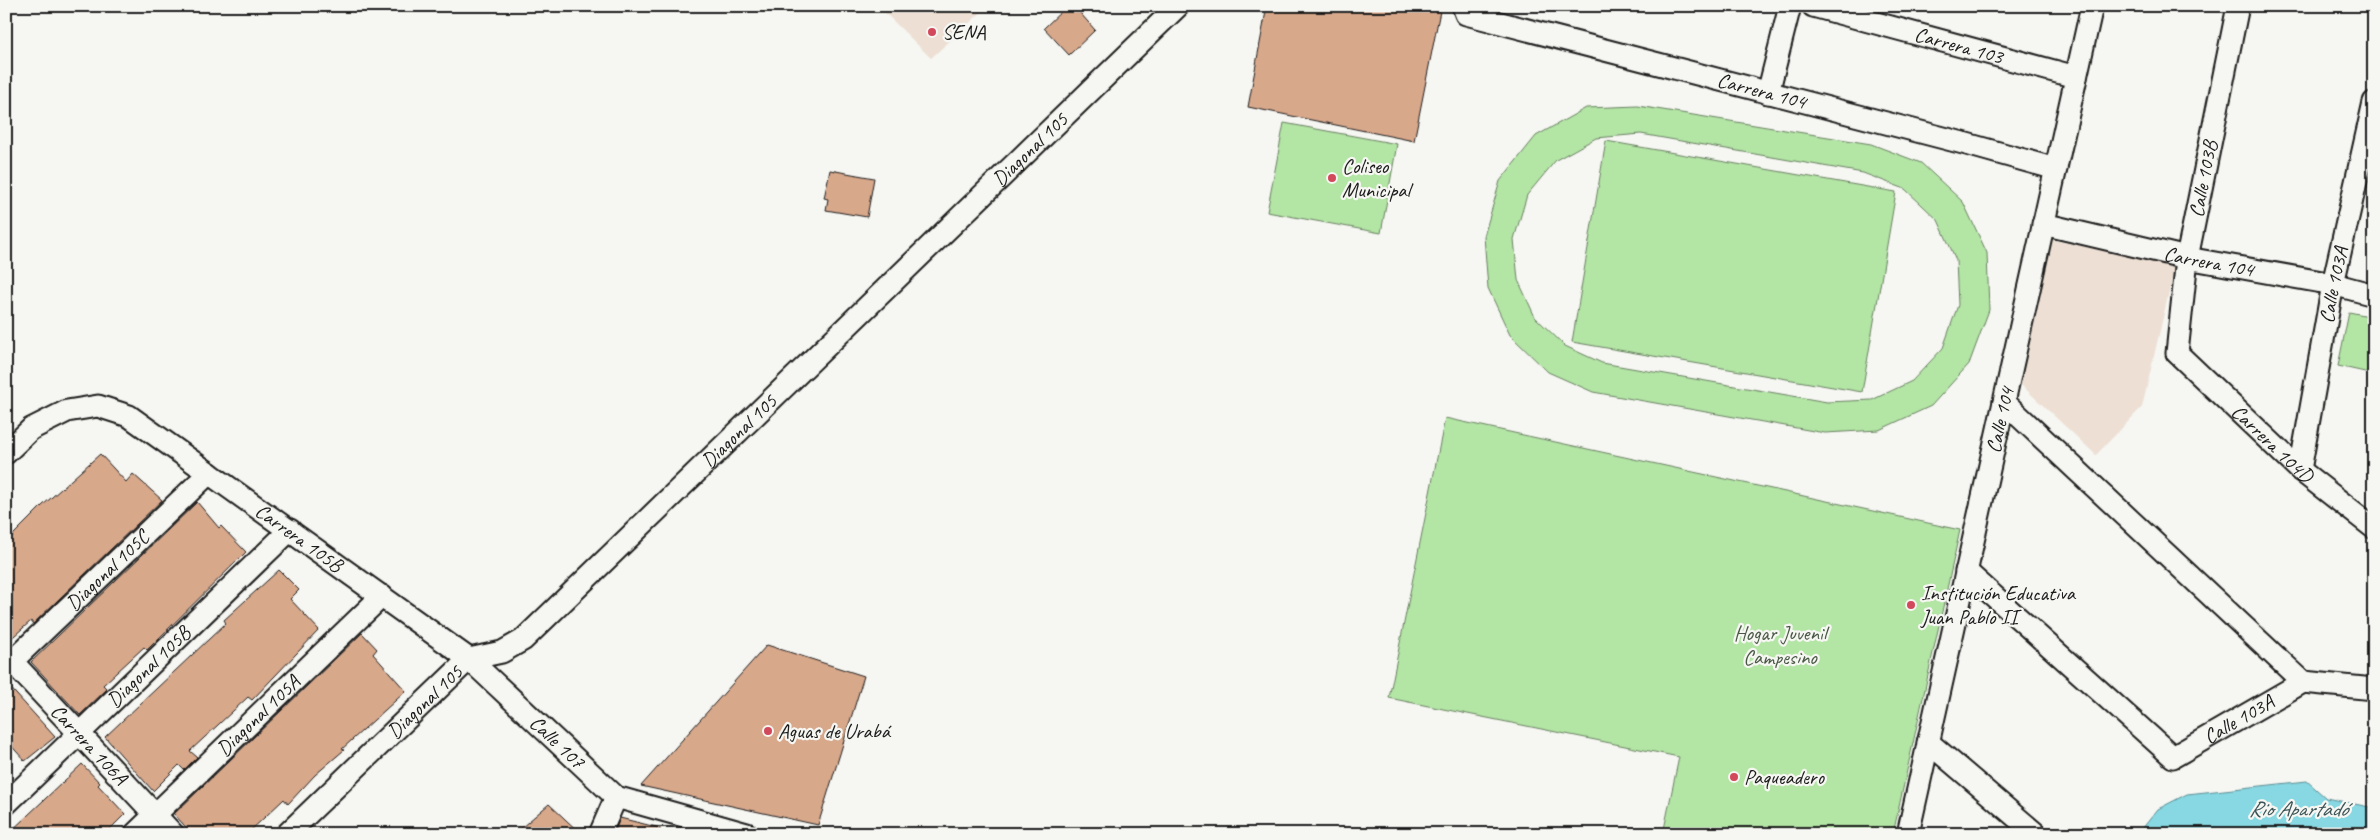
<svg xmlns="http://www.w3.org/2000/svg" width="2380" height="840" viewBox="0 0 2380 840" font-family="Caveat,sans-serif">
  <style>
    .built { fill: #eddfd3 }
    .green { fill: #b3e5a5; stroke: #688060; fill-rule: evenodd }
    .water { fill: #87d8e2; stroke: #5c8d93 }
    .building { fill: #d8a88b; stroke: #1c1c1c }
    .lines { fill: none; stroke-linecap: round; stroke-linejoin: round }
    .minor-casing { stroke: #1c1c1c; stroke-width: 25 }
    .minor { stroke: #f6f6f2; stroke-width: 21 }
    .poi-dot { fill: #d1495b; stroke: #f6f6f2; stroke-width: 2 }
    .labels { text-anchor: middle; stroke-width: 4.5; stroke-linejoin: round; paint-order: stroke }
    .poi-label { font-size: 21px; fill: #1c1c1c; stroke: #f6f6f2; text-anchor: start }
    .street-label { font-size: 21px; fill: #1c1c1c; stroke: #f6f6f2 }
    .park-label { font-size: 21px; fill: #495845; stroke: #f6f6f2 }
    .water-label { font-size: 22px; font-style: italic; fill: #3c5457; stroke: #f6f6f2 }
  </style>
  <rect width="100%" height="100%" fill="#f6f6f2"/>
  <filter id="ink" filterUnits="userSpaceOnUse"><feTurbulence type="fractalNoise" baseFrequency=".02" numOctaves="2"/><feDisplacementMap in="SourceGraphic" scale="10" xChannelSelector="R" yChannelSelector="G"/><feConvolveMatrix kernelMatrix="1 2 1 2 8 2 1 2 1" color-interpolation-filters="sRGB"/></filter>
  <g filter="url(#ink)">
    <path class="built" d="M878,6H988L931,58Z
      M2049,239L2175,266L2142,407L2096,455L2016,380Z"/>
    <path class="green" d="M1638,106L1871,144L1921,163L1963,202L1987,253L1989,310L1969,364L1931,406L1879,430L1825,433L1593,392L1548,372L1510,335L1488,288L1484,236L1500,181L1536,136L1586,108ZM1641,134L1863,173L1905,189L1938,220L1956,260L1958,305L1943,348L1912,381L1872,400L1827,402L1602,363L1565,346L1535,317L1518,280L1514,239L1527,195L1556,160L1596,138Z
      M1284,123L1397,144L1381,233L1267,212Z
      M1606,141L1896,192L1862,392L1572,342Z
      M2349,312L2374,317V374L2338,366Z
      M1445,418L1960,530L1893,834H1663L1679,757L1389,698Z"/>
    <path class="water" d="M2307,781L2326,798L2374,808V834H2138L2158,809L2187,794Z"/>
    <path class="building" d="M1067,6H1074L1095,30L1069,55L1044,28Z
      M1267,6H1441L1414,141L1248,107Z
      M830,170L874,178L867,217L826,210L828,199L824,198Z
      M100,454L126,482L133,474L162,500L33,624L31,621L6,643V542L42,506Z
      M197,502L219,528L221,526L246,552L147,650L144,647L103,685L107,689L80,715L31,662Z
      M279,570L299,590L290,599L319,630L252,700L248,697L190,751L197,757L184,770L179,765L153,791L105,737L226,623L224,620Z
      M362,633L377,649L373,654L406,691L342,749L344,750L315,775L288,804L284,799L247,834H192L174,814Z
      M767,645L864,676L818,825L641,786Z
      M6,683L55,737L25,761L6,740Z
      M82,764L100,783L98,785L125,814L105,834H8Z
      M549,804L581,834H514Z
      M620,818L660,828V834H614Z"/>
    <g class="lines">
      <g class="minor-casing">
        <g id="minor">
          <path id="s1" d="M1463,6L1466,14L1963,143L2056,169"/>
          <path id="s2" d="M1813,6L2076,77"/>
          <path id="s3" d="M2238,6L2187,258L2177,353L2300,470L2374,528"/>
          <path d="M1768,93L1790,6"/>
          <path id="s4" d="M2043,224L2187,258L2333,284L2374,295"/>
          <path d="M2004,402L2303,682"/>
          <path id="s5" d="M6,453L31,429L67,411L98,406L129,416L469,659L616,797L747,834"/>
          <path id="s6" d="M2300,470L2333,284L2374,102"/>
          <path id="s7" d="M1966,571L2173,757L2303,682"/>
          <path id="s8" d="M6,655L173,834"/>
          <path id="s9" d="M6,667L209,473"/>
          <path d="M2303,682L2374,689"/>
          <path d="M1928,742L2036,834"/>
          <path id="s10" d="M6,804L290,530"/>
          <path id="s11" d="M135,834L382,596"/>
          <path id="s12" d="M287,834L469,659L502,652L523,640L1178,6"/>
          <path d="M600,834L616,797"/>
          <path id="s13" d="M1908,834L2092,6"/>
        </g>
      </g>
      <use href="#minor" class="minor"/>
    </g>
  </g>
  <g class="poi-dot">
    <circle cx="932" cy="32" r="5"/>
    <circle cx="1332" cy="178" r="5"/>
    <circle cx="1911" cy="605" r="5"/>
    <circle cx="768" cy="731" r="5"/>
    <circle cx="1734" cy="777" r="5"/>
  </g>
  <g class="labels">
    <g class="poi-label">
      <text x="942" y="39">SENA</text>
      <text x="1342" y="173">Coliseo<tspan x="1342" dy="24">Municipal</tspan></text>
      <text x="1921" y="600">Institución Educativa<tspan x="1921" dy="24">Juan Pablo II</tspan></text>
      <text x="778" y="738">Aguas de Urabá</text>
      <text x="1744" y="784">Paqueadero</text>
    </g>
    <g class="street-label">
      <text dy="7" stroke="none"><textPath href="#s2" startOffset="151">Carrera 103</textPath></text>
      <text dy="7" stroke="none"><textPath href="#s1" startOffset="314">Carrera 104</textPath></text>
      <text dy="7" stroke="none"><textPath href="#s12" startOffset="1016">Diagonal 105</textPath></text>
      <text transform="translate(2203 179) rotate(-79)" y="7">Calle 103B</text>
      <text dy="7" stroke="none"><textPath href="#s4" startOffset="170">Carrera 104</textPath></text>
      <text dy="7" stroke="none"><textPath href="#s6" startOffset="188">Calle 103A</textPath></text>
      <text dy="7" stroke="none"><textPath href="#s13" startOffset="424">Calle 104</textPath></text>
      <text dy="7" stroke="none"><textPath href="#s12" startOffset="611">Diagonal 105</textPath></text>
      <text dy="7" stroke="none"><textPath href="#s3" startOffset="484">Carrera 104D</textPath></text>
      <text dy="7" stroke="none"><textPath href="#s5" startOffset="348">Carrera 105B</textPath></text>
      <text dy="7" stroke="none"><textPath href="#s9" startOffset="140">Diagonal 105C</textPath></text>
      <text dy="7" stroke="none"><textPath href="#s10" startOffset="198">Diagonal 105B</textPath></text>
      <text dy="7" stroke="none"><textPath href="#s12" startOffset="191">Diagonal 105</textPath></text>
      <text dy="7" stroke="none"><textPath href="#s11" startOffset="171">Diagonal 105A</textPath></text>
      <text dy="7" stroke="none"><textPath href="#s7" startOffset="354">Calle 103A</textPath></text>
      <text dy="7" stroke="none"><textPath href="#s5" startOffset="678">Calle 107</textPath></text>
      <text dy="7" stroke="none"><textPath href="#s8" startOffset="122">Carrera 106A</textPath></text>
    </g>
    <g class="park-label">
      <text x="1780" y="640">Hogar Juvenil<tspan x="1780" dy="24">Campesino</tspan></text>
    </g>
    <g class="water-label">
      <text x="2298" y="816">Rio Apartadó</text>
    </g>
  </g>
  <rect width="2380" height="840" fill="none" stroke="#f6f6f2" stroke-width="25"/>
  <rect x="12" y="12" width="2355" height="815" fill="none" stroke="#1c1c1c" stroke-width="2" filter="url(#ink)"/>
</svg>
